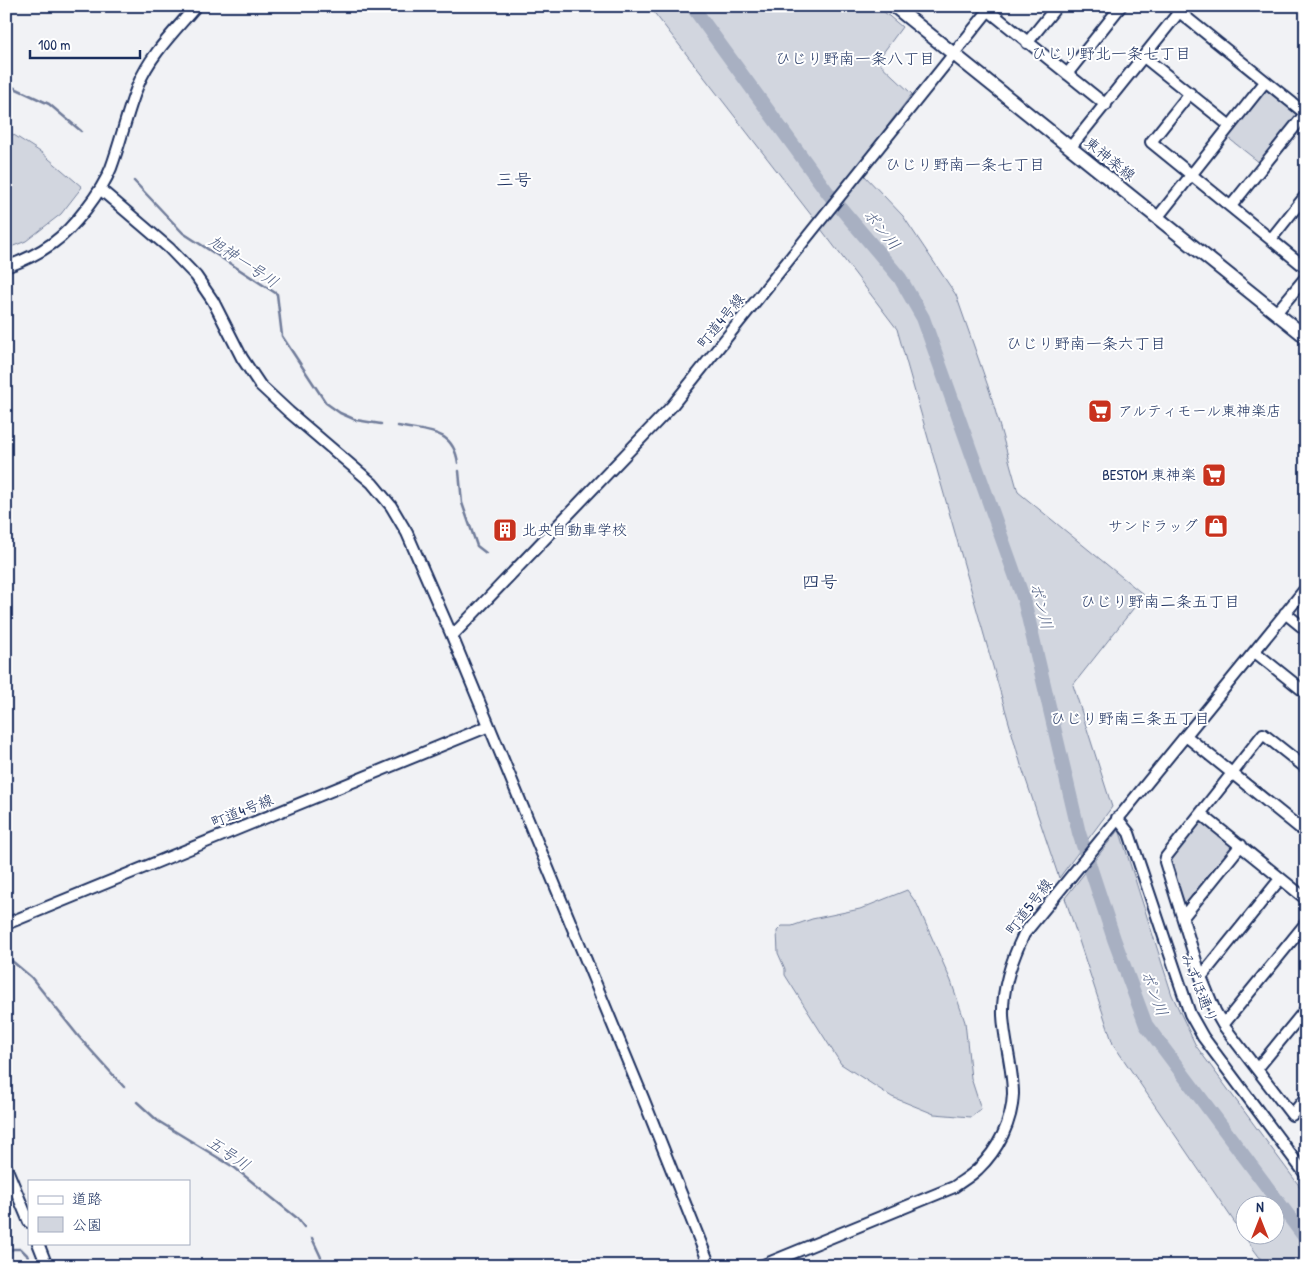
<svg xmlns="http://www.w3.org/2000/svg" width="1312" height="1272" viewBox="0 0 1312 1272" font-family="'Patrick Hand','Klee One',sans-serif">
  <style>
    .green { fill: #d2d6df; stroke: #76829e; fill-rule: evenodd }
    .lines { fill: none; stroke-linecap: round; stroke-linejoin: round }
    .stream { stroke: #707c9a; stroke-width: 2.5 }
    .river { stroke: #a8b0c2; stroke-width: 14 }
    .minor-casing { stroke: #1b2f5e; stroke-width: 14 }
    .major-casing { stroke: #1b2f5e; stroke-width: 16 }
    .minor { stroke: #fff; stroke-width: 10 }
    .major { stroke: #fff; stroke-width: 12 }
    .labels { text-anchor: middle; stroke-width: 4; stroke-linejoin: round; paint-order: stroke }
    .street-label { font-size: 15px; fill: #1b2f5e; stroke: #fff }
    .poi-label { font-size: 15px; fill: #1b2f5e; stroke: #fff; text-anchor: start }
    .neighbourhood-label { font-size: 16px; fill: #1b2f5e; stroke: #fff }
    .water-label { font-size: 16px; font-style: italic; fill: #4c5c81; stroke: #fff }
    .quarter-label { font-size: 18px; fill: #1b2f5e; stroke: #fff }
  </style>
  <rect width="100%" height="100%" fill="#f1f2f5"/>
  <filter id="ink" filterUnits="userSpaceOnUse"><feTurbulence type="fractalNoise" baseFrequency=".02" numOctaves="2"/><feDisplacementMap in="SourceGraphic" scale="10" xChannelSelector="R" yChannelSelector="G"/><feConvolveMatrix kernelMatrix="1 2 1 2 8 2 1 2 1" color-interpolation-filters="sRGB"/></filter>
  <g filter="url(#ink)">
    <path class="green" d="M649,6H877L902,27L877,61L912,94L815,220Z
      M1269,90L1297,114V118L1260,163L1227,137L1263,91Z
      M6,130L42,153L82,187L61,214L26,241L6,249V154L12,150L6,142Z
      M864,175L903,216L956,295L990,392L1018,492L1144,595L1073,685L1112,807L1059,878L1021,765L897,329L821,229Z
      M1197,823H1204L1234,847L1189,903L1183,902L1170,858Z
      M1119,829L1172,995L1196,1046L1306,1195V1266H1266L1246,1239L1113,1044L1065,898ZM1274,1204V1234H1244V1204Z
      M907,890L917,904L951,981L965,1022L971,1078L981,1109L971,1117L934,1114L892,1097L841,1064L785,975V969L778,953L777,931L782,926H792L812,919L860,909Z"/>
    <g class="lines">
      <path class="stream" d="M6,84L49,104L81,131
        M134,181L183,233L277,294L282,336L326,403L340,413L356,420L381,424
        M398,426C427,432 453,428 458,463
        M459,471L462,503L477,546L486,553
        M6,956L31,977L79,1037L124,1087
        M137,1102L158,1121L235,1168L297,1218L304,1227
        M312,1238L325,1266
        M6,1252L13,1249H21L27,1255L31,1266"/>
      <path class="river" d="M692,6L828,193L900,278L923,318L1024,600L1079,833L1114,939L1146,1025L1306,1239"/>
      <g class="minor-casing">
        <path id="minor" d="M983,6L1106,105
          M1172,6L1306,114
          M1027,43L1057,6
          M1144,57L1230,126
          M1067,74L1121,6
          M1190,93L1151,142L1306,268
          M1070,148L1179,12
          M100,189L169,248L196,276L213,301L242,358L260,385L289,412L372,483L391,506L407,533L452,636L643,1098L710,1266
          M1231,206L1305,114
          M1157,218L1265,82
          M1271,239L1306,195
          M6,267C23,261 39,253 53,243C73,229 102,191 111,168C121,141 127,112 138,85C150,55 175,31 196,6
          M1276,313L1306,277
          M1285,613L1306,630
          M452,636L671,407L992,6
          M1255,652L1306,693
          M1186,736L1306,833
          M1306,768L1263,734L1166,857L1165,862L1201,977L1215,1011L1223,1025L1292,1115L1306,1097
          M1201,814L1306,899
          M1117,818L1129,833L1190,1014L1203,1037L1306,1175
          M1183,917L1241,845
          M6,924L489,726
          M1201,977L1280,879
          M1223,1025L1306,923
          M1257,1069L1306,1009
          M6,1167L29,1222
          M38,1243L47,1266
          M761,1266L954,1187C962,1181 971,1176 978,1169C998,1150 1012,1122 1013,1094C1013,1068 1004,1041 1003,1015C1002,986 1012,959 1024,934L1306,588"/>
      </g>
      <g class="major-casing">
        <path id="major" d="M894,6L1306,337"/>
      </g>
      <use href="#minor" class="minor"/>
      <use href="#major" class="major"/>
    </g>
  </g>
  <defs>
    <g id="supermarket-square" transform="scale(1.25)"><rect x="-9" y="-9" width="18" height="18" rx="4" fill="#c8321e" stroke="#fff"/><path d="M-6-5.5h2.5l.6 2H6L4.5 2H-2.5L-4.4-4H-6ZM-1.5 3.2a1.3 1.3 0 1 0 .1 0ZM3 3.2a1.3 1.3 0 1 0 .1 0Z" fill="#fff"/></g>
    <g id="shop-square" transform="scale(1.25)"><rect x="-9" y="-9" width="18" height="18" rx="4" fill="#c8321e" stroke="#fff"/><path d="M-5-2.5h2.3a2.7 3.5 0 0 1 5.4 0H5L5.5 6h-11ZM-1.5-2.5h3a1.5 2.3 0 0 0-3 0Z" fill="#fff"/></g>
    <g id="building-square" transform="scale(1.25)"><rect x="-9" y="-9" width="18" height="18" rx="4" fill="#c8321e" stroke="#fff"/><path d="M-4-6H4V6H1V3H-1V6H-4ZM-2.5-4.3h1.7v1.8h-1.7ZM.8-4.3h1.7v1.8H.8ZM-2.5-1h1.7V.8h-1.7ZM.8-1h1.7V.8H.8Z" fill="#fff"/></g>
  </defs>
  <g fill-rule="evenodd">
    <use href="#supermarket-square" x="1100" y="411"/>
    <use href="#supermarket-square" x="1214" y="475"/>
    <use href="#shop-square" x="1216" y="526"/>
    <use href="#building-square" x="505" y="530"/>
  </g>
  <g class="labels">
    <g class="street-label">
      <text transform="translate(1110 159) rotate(39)" y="5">東神楽線</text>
      <text transform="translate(721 321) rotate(-51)" y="5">町道4号線</text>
      <text transform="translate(242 811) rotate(-22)" y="5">町道4号線</text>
      <text transform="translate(1029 907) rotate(-53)" y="5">町道5号線</text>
      <text transform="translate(1199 988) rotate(68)" y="5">みずほ通り</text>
    </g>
    <g class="poi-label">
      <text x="1118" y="416">アルティモール東神楽店</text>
      <text x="1196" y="480" text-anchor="end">BESTOM 東神楽</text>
      <text x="1198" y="531" text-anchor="end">サンドラッグ</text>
      <text x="522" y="535">北央自動車学校</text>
    </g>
    <g class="neighbourhood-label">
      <text x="1111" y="59">ひじり野北一条七丁目</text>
      <text x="855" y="64">ひじり野南一条八丁目</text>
      <text x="965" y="170">ひじり野南一条七丁目</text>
      <text x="1086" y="349">ひじり野南一条六丁目</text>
      <text x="1160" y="607">ひじり野南二条五丁目</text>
      <text x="1130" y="724">ひじり野南三条五丁目</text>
    </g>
    <g class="water-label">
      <text transform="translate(882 229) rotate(50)" y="6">ポン川</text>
      <text transform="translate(244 261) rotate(34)" y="6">旭神一号川</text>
      <text transform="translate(1042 606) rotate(75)" y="6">ポン川</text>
      <text transform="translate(1155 993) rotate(69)" y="6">ポン川</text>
      <text transform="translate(229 1153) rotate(34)" y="6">五号川</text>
    </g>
    <g class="quarter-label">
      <text x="514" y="186">三号</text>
      <text x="820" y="588">四号</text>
    </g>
  </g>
  <rect width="1312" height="1272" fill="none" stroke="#fff" stroke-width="25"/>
  <rect x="12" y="12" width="1287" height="1247" fill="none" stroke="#1b2f5e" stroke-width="2" filter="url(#ink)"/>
  <rect x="28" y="1180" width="162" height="65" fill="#ffffff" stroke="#a4acbf"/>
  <rect x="38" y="1196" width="25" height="8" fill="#ffffff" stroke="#a4acbf"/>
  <text x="72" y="1204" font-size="15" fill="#1b2f5e">道路</text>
  <rect x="38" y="1217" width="25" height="15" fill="#d2d6df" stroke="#a4acbf"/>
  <text x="72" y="1230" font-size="15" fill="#1b2f5e">公園</text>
  <g transform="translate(1260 1220)"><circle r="24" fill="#ffffff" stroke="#a4acbf"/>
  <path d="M0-4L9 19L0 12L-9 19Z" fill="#c8321e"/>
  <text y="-8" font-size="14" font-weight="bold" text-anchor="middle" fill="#1b2f5e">N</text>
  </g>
  <path d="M30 50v8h110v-8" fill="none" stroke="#1b2f5e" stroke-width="2.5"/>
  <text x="38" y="50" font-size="15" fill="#1b2f5e" stroke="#ffffff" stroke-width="4" paint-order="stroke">100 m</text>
</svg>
